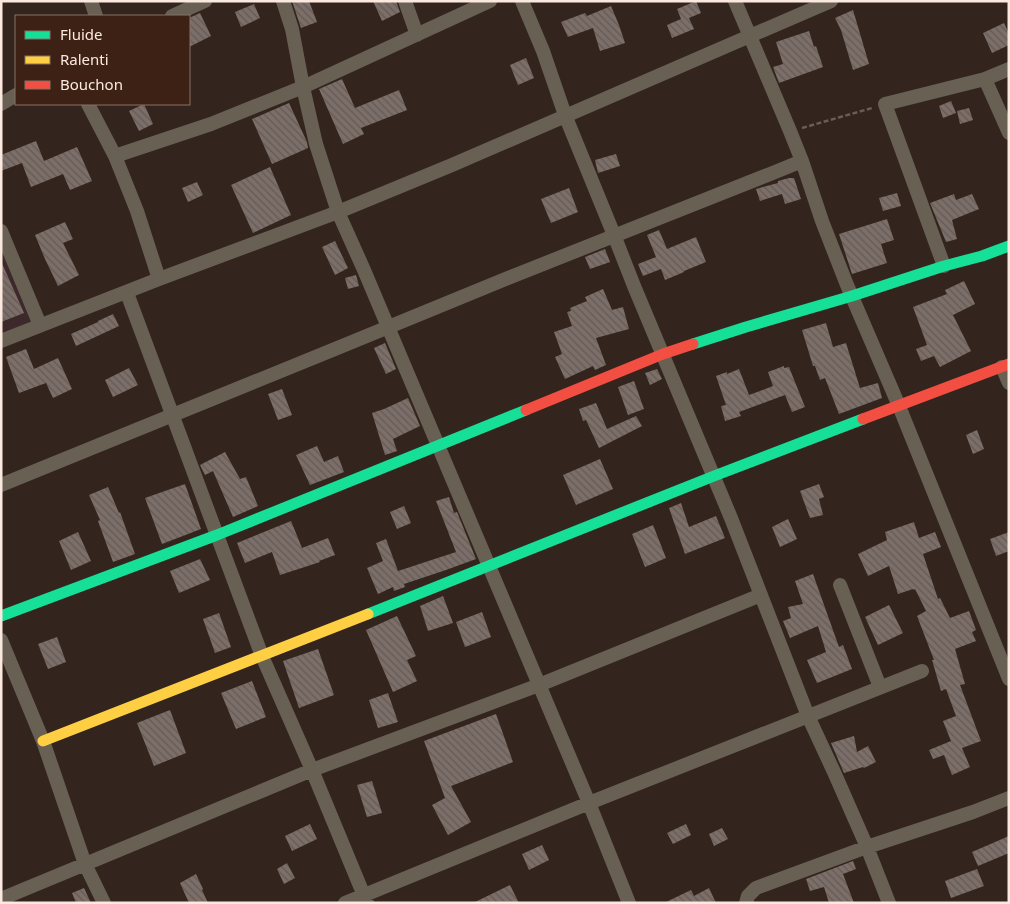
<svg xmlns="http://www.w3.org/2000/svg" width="1010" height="904" viewBox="0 0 1010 904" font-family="'Noto Sans',sans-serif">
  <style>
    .industrial { fill: #3d292b }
    .building { fill: url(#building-back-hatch) }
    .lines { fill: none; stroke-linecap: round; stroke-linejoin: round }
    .path { stroke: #675e55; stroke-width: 2.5; stroke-dasharray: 5 2.5; stroke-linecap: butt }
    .street { stroke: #676053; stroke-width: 14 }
    .fast { stroke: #16e098; stroke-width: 11 }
    .slow { stroke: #ffcf43; stroke-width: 11 }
    .jam { stroke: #f24e42; stroke-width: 11 }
  </style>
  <defs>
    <pattern id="building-back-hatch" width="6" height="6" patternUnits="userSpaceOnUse" patternTransform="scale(1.25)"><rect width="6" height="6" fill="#7c6e68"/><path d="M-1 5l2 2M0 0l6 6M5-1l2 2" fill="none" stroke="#645a56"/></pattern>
  </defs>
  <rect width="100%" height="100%" fill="#33241d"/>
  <path class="industrial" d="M1,232L40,325L1,341Z"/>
  <path class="building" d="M292,1H309L317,22L301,28Z
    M373,1H396L400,12L382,21Z
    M696,1L701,13L689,18L694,29L672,38L667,25L681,19L677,9Z
    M254,4L260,18L241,27L235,12Z
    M611,6L619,25L625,43L600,51L593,28L568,37L561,22L585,13L587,16Z
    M853,10L869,64L853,70L841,30L835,18Z
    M200,13L211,36L189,47V18Z
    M1004,23L1009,34V45L992,53L983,33Z
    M809,31L814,47L816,46L823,67L779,83L773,67L783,64L776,42Z
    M526,58L534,78L518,85L510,65Z
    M342,79L355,108L399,90L407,110L361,128L364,134L343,144L319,89Z
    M951,101L956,113L943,118L939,106Z
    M289,103L307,142L308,148L272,164L252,119Z
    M144,104L153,124L139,131L129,111Z
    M969,108L973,120L960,124L957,111Z
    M36,141L44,161L77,147L92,181L70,190L63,174L31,187L22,163L1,171V155Z
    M616,154L620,166L598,173L595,160Z
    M270,167L291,215L253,233L231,185Z
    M789,178H794L801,199L785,204L782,194L760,201L756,189L778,183V181Z
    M197,182L203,195L188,202L182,188Z
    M569,188L578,212L551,223L541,199Z
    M897,193L901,206L883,211L879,198Z
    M954,194L956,200L972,194L979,209L952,220L957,239L946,242L930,203Z
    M887,219L894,240L881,244L887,263L852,274L839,234Z
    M65,222L73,239L63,243L79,275L58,286L45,259L35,235Z
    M659,230L667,249L696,237L706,262L684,271V272L665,280L661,269L643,276L638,264L656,257L647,235Z
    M335,241L348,268L335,275L322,247Z
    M605,249L610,262L590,269L585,257Z
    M1,261L24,313L1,322Z
    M356,275L359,286L348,289L345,278Z
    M964,281L975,304L953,315L971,351L940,367L934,356L921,361L916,349L927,345L913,307L947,294L945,290Z
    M603,289L612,310L623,307L629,329L596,338L606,365L595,370L593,366L565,379L555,357L562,354L554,332L572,326L567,312L571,311L570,308L587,301L585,297Z
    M113,314L119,326L76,346L71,334L98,322V321Z
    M826,323L833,347L846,343L860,388L878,383L882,398L839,414L825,378L820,380L815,366H813L802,330Z
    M385,343L396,369L386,374L374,348Z
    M26,349L34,369L58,358L72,389L53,398L46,383L19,393L6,357Z
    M784,366V368L789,367L805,407L792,412L785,395L739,412L741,416L725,421L721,406L726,405L716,376L727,372V374L739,369L749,395L773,386L768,372Z
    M129,368L138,385L113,397L105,380Z
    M657,369L662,379L650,385L645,373Z
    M634,381L644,409L628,415L618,387Z
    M282,389L292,415L278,420L268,394Z
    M408,398L420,426L393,439L397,451L385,455L372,413L384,409Z
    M596,403L607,429L636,416L642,426L599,448L586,420L583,421L579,409Z
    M977,430L984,449L973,454L966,435Z
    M317,446L324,462L338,456L344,472L310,485L296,455Z
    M225,452L240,479L246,477L258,506L233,517L213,471L205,475L200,465Z
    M600,459L613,489L576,505L563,475Z
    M185,484L201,529L162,544L145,498Z
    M819,484L824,497L819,499L823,515L810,518L800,491Z
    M108,487L119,513L120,512L135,554L113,562L98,521L100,520L89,495Z
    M449,497L454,513L457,512L476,559L446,570L404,584L405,587L394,591L393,587L378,594L367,568L383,561L376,543L386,539L398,571L456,552L436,501Z
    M681,503L689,527L716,516L725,538L685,554L669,508Z
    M404,506L411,523L397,529L390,512Z
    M788,519L797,539L780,547L772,527Z
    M291,521L302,548L328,538L335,555L319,561L320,562L280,575L272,552L245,563L237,543Z
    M914,522L919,538L935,532L941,547L923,554L938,599L940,598L950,618L969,611L976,630L972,632L976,641L955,649L965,684L960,685L981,741L962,748L970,767L952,775L944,755L933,759L929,750L951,741L943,721L956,716L946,689L941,691L932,660H934L917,616L926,611L915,589L914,590L913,589L898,594L889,566L868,576L858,554L887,540L885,532Z
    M653,525L666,558L645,567L632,534Z
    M78,532L91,561L71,570L59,541Z
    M1009,532V551L996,556L990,539Z
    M200,559L210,580L179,593L170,571Z
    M813,574L839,647L843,645L852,669L817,683L807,660L826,652L818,626L790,638L783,621L791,618L788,607L803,604L795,581Z
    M443,596L453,623L428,631L420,606Z
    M889,605L903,633L878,645L865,617Z
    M482,612L491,637L465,647L456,622Z
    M219,613L231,647L215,653L203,619Z
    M397,616L416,656L407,660L417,681L393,692L366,630Z
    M57,637L66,662L48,669L38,644Z
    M318,649L334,695L299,708L283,661Z
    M252,681L266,717L236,729L221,693Z
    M388,693L398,722L378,728L369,700Z
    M170,710L186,753L154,766L137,723Z
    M496,714L513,762L451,786L471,822L448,835L432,805L445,798L424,741Z
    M854,736L857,752L868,746L876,762L864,768L863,767L844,773L831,743Z
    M372,781L382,813L367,817L357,785Z
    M310,824L317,839L292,851L285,836Z
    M686,824L691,835L673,844L667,833Z
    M722,828L728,839L714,846L709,834Z
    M1009,836V853L978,866L972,852Z
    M542,845L549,860L529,870L522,854Z
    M853,861L856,869L843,874L854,903H829L824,887L810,891L806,879Z
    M287,863L295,878L284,884L277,869Z
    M977,869L984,886L951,898L945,881Z
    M196,874L203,889L202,890L208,903H189L180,883Z
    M510,885L519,903H473Z
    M84,888L91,903H76L72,893Z
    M709,888L716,903H664L691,890L694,896Z"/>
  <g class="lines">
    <path class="path" d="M802,128L872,108"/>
    <path class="street" d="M91,1L96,16
      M283,1L292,29L303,87L316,144L338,212L364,270L589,803L629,903
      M405,1L417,35
      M522,1L543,51L565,115L614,235L634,286L731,518L808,716L834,772L867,847L889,903
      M735,1L790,131L802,161L822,221L847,285L899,406L1009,679
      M172,16L205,1
      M985,79L1009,133
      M1,104L16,95
      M88,104L115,156L137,211L159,279
      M115,156L211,124L303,87L490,1
      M1,231L40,325
      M944,266L885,104L985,79L1009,69
      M127,293L262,656L312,770L367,903
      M1,341L159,279L338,212L452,165L831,1
      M1002,367L1009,383
      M1,485C171,417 339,347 508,278C605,239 704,201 802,161
      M840,585L880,687
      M1,640L43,741L85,864L104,903
      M1,899L312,770L539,685L761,595
      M345,903L589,803L922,671
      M746,903L748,896L756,888L867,847L973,812L1009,798"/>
    <path class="fast" d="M693,344L746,327L852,296L944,266L982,256L1009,246
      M368,614L714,476L863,419
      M1,616L217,535L526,410"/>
    <path class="slow" d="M43,741L368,614"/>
    <path class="jam" d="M526,410L663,354L693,344
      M863,419L1009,364"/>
  </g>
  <rect width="1010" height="904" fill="none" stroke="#fbe9e0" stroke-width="5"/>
  <rect x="15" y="15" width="175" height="90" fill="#3c2114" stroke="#887166"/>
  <rect x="25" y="31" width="25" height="8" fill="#16e098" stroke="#887166"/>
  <text x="60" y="40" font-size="15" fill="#fbe9e0">Fluide</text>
  <rect x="25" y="56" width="25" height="8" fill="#ffcf43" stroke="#887166"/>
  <text x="60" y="65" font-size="15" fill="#fbe9e0">Ralenti</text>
  <rect x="25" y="81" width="25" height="8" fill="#f24e42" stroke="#887166"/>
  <text x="60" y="90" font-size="15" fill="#fbe9e0">Bouchon</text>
</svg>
